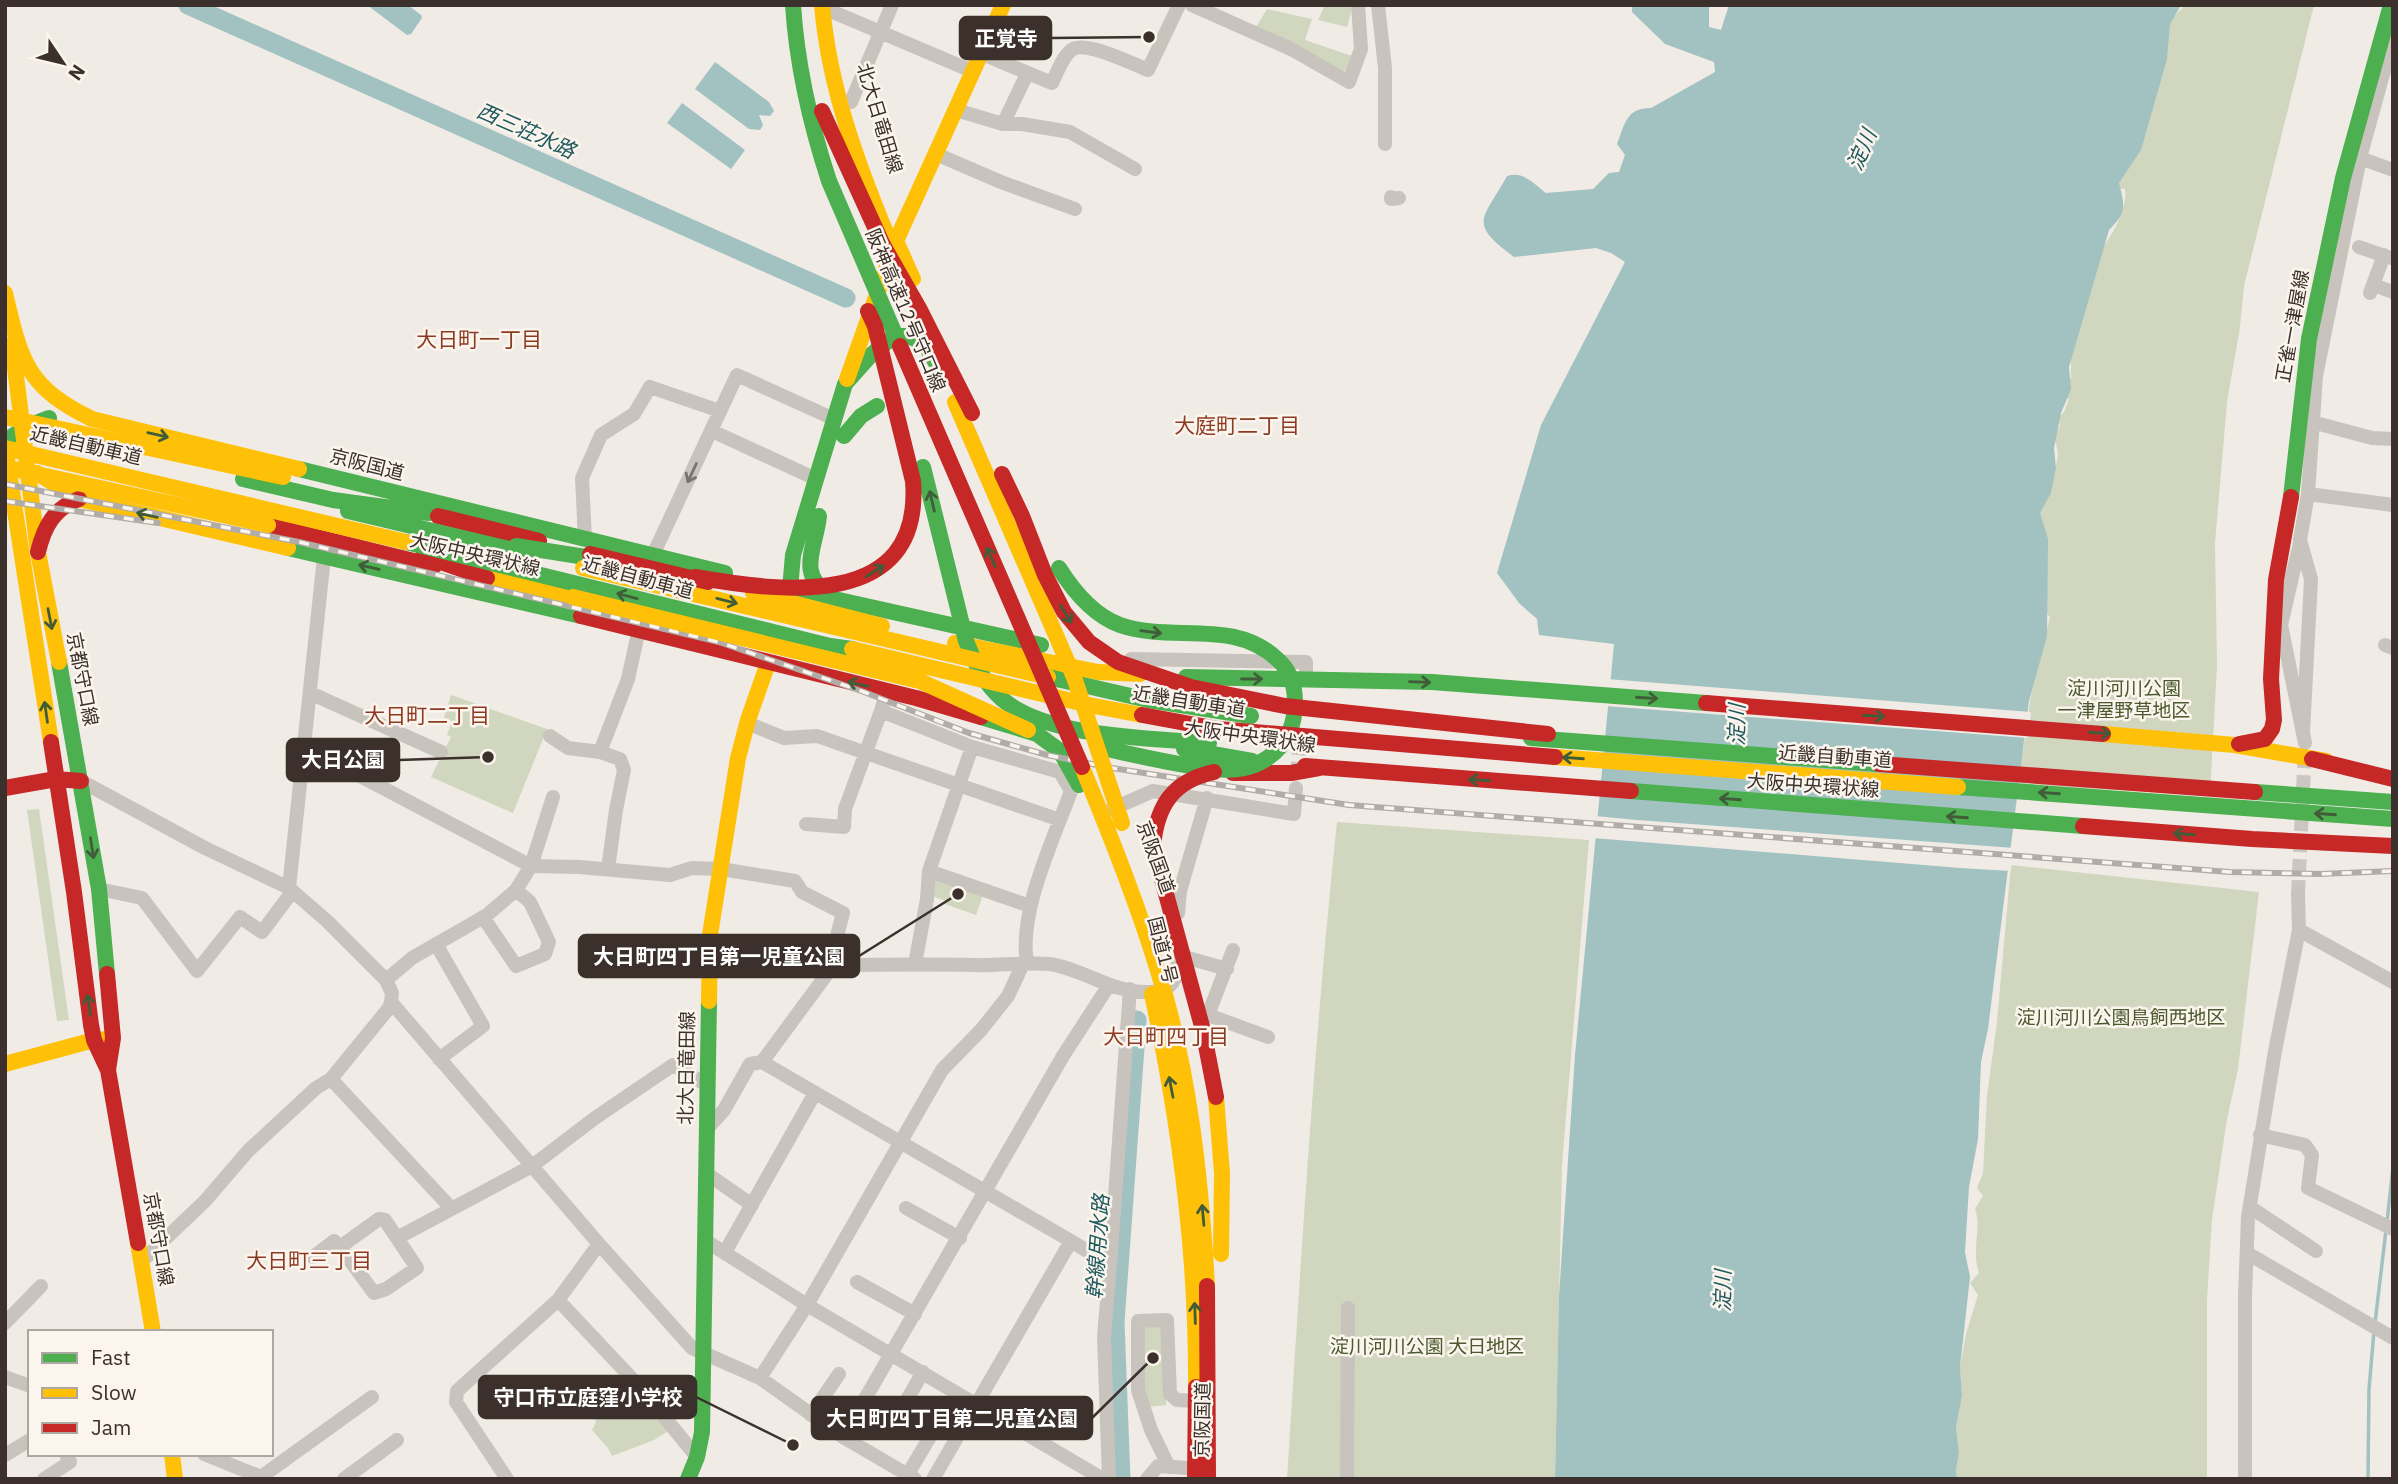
<svg xmlns="http://www.w3.org/2000/svg" width="2398" height="1484" viewBox="0 0 2398 1484" font-family="'IBM Plex Sans','Noto Sans JP',sans-serif">
  <style>
    .green { fill: #d1d6bf }
    .water { fill: #a1c2c1 }
    .pier { fill: #f0ebe5 }
    .lines { fill: none; stroke-linecap: round; stroke-linejoin: round }
    .stream { stroke: #a1c2c1; stroke-width: 3.5 }
    .river { stroke: #a1c2c1; stroke-width: 19 }
    .street-tunnel { stroke: #ccc6c0; stroke-width: 14; stroke-dasharray: 14 7; stroke-linecap: butt }
    .street { stroke: #c9c3be; stroke-width: 14 }
    .fast { stroke: #4caf50; stroke-width: 16 }
    .slow { stroke: #ffc107; stroke-width: 16 }
    .jam { stroke: #c62828; stroke-width: 16 }
    .rail-casing { stroke: #b1aca8; stroke-width: 6 }
    .rail { stroke: #fbf5ee; stroke-width: 3.5; stroke-dasharray: 10; stroke-linecap: butt }
    .fast-bridge { stroke: #4caf50; stroke-width: 16 }
    .slow-bridge { stroke: #ffc107; stroke-width: 16 }
    .jam-bridge { stroke: #c62828; stroke-width: 16 }
    .oneway { stroke: #415c38 }
    .oneway2 { stroke: #7b726d }
    .labels { text-anchor: middle; stroke-width: 5; stroke-linejoin: round; paint-order: stroke }
    .street-label { font-size: 19px; fill: #3b302b; stroke: #fbf5ee }
    .park-label { font-size: 19px; fill: #4a5a2e; stroke: #fbf5ee }
    .water-label { font-size: 21px; font-style: italic; fill: #1f5a5e; stroke: #fbf5ee }
    .neighbourhood-label { font-size: 21px; fill: #8c3b22; stroke: #fbf5ee }
    .leader { fill: none; stroke: #3b302b; stroke-width: 2.5 }
    .callout-dot { fill: #3b302b; stroke: #fbf5ee; stroke-width: 2.5 }
    .callout { fill: #3b302b; stroke: #3b302b; stroke-width: 2.5 }
    .callout-label { font-size: 21px; text-anchor: middle; font-weight: bold; fill: #fff }
  </style>
  <rect width="100%" height="100%" fill="#f0ebe5"/>
  <path class="green" d="M1325,5H1344L1352,8L1347,27L1318,20Z
    M2181,5H2314L2244,286L2240,327L2227,402L2215,543L2217,666L2210,795L2018,785L2031,695L2050,617L2041,607L2038,512L2051,493L2058,455L2056,443L2052,438L2060,426L2058,418L2064,412L2069,399L2060,397L2071,377V354L2102,249C2113,233 2128,209 2125,189H2117L2169,20L2183,8Z
    M1267,9L1312,19L1305,40L1355,57L1348,71L1338,70L1255,29Z
    M451,695L547,729L513,813L431,777L451,737L447,735L452,721L444,718Z
    M39,809L69,1020L57,1021L27,810Z
    M1337,822L1589,840L1562,1165L1555,1479H1287C1301,1260 1314,1040 1337,822Z
    M2011,865L2259,892L2238,1069L2227,1119L2212,1219L2207,1299V1479H1957L1956,1470L1959,1453L1956,1427L1962,1396L1960,1367L1966,1334L1978,1295L1970,1283L1979,1273C1971,1249 1982,1228 1975,1209L1983,1196L1977,1188L1983,1173L1987,1096L1997,1022Z
    M935,875L984,892L976,915L945,904L946,901L932,896Z
    M1144,1324L1163,1326L1166,1405L1147,1407L1142,1389Z
    M629,1383L670,1430L654,1440L612,1456L608,1448L592,1430L596,1422L595,1415Z"/>
  <path class="water" d="M367,5H408L421,15L422,18L411,34L407,35Z
    M1632,5H1709V27L1721,30L1729,5H2181L2170,24L2167,59L2141,150L2119,183C2125,207 2127,212 2109,230L2069,367L2071,389L2061,413L2054,448L2056,468L2051,493L2040,513L2048,539L2047,636L2029,701L1988,1029L1981,1062L1978,1139L1969,1187L1965,1252L1970,1277L1960,1367L1962,1396L1956,1427L1959,1453L1956,1470L1957,1479H1555L1559,1296L1575,1055L1614,644L1539,635L1537,619L1519,603L1497,573L1541,425L1625,262L1611,253L1596,248L1514,257C1466,222 1484,219 1507,176C1523,171 1533,183 1546,193L1593,189L1609,173L1619,172L1625,155L1617,144C1625,124 1626,108 1651,108L1715,72L1714,62L1665,44L1632,12Z
    M715,62L769,102L774,111L770,116L759,115L763,125L760,130L749,129L695,89Z
    M682,103L745,150L731,169L667,123Z"/>
  <path class="pier" d="M1607,679L2031,712L2028,738L1605,706Z
    M1595,816L1637,820L2014,848L2011,871L1960,868L1593,838Z"/>
  <g class="lines">
    <path class="stream" d="M2387,1222L2393,1167
      M2375,1323L2386,1230
      M2368,1479L2369,1389L2374,1331"/>
    <path class="river" d="M188,5L846,298
      M1121,1479L1115,1322L1137,1020"/>
    <path class="street-tunnel" d="M1297,776L1301,730
      M2298,894L2305,749"/>
    <path class="street" d="M1192,5L1291,49L1349,82L1361,49L1358,5
      M1378,5L1385,68V144
      M833,12L972,71
      M980,53L1052,83C1057,73 1063,55 1073,49C1087,41 1133,64 1148,70L1179,5
      M851,102L892,5
      M956,110L1003,124H1022L1070,132L1135,169
      M1003,124L1027,74
      M936,154L1001,182L1075,209
      M2360,158L2393,170
      M1391,197V199L1399,198
      M2359,247L2391,258
      M2373,285L2393,292
      M2370,293L2384,255
      M2312,422L2372,438L2393,439
      M712,431L816,479
      M2308,494L2393,505
      M585,539L582,478L601,435L634,414L650,387L720,411
      M2300,543L2281,625L2305,743
      M653,555L737,375L834,419
      M2385,645L2393,648
      M1131,659L1306,662V671
      M887,691L881,711L972,747L1060,772L1071,791C1054,838 1018,913 1027,962
      M310,693L441,752
      M747,723L784,738L817,736L1060,820
      M2303,733L2311,579L2300,540L2308,494L2316,376L2360,158L2393,38
      M550,736L568,748L600,752L620,759L624,770L616,810L608,869
      M305,747L531,866L579,867L670,875L692,868L721,869L795,881L802,892L843,913L827,974L762,1062
      M600,752L628,679L639,629
      M81,781L205,848L289,888L327,921L386,980L392,993L391,1002L599,1244L692,1348L760,1378L843,1437L915,1479
      M1112,809L1153,791L1294,814L1296,788
      M806,824L844,827L845,809L881,711
      M929,871L972,747
      M289,888L324,557
      M99,889L142,898L197,971L240,917L262,932L292,892
      M1178,913L1180,891L1207,798
      M483,917L516,966L545,954L549,942L530,902L516,890
      M2299,930L2393,982
      M436,944L483,1026L439,1059
      M1233,950L1208,1015L1268,1037
      M1181,956L1227,969
      M915,964L927,899L929,871L1030,906
      M830,965C878,965 926,964 974,965C999,966 1024,962 1049,964C1082,968 1113,994 1151,992C1172,991 1177,980 1178,961
      M386,980L412,958L487,915L516,890L531,866L553,797
      M331,1079L451,1208
      M706,1130L724,1110L750,1064L762,1062L1071,1241L933,1479
      M2260,1135L2305,1145L2312,1155L2308,1188L2393,1229
      M706,1173L752,1205
      M2250,1207L2316,1251
      M906,1208L960,1238
      M706,1241L807,1305L1103,1479
      M1071,1241L1110,1265L1104,1337L1109,1479
      M340,1247L374,1293L386,1289L417,1268L397,1238
      M725,1252L815,1093
      M2247,1253L2393,1338
      M313,1257L334,1241L340,1247L379,1219L385,1220L397,1238L532,1166L595,1118L673,1065L707,1085
      M142,1261L205,1201L248,1151L316,1088L331,1079L389,1008L391,1002
      M1110,1265L1130,989
      M857,1282L915,1314
      M558,1300L638,1385L697,1457
      M5,1323L41,1286
      M5,1377L30,1386
      M760,1378L807,1305L942,1070L981,1030L1008,996L1022,966L1027,962
      M811,1415L839,1374
      M843,1437L1063,1056L1109,985
      M204,1454L266,1479
      M5,1455L30,1440
      M1169,1467L1151,1430L1138,1390V1321L1167,1320L1170,1394L1177,1400L1196,1401
      M908,1474L931,1435L898,1415L923,1372
      M261,1477L372,1397
      M44,1479L70,1462L66,1454
      M344,1479L397,1440
      M507,1479L456,1402L457,1391L558,1300L599,1244
      M1147,1479L1158,1466L1188,1468
      M1347,1479L1348,1308
      M2245,1479V1295L2248,1217L2275,1051L2299,930L2298,894"/>
    <path class="fast" d="M844,436L861,416L877,406
      M5,441L28,426L49,418
      M299,469L725,573
      M243,479L333,500L429,513
      M2291,497L2309,339L2343,178L2391,5
      M819,516C816,547 796,574 829,594
      M288,548L581,616
      M803,592L1041,645
      M784,609L790,589L793,555L845,384L870,356L888,341L900,336H908L924,343L941,371
      M59,662L99,889L107,974
      M1186,677L1432,682L1706,703
      M981,717L1037,734L1060,751L1079,785
      M1184,749L1252,761
      M1631,791L2083,826
      M688,1479L697,1457L702,1432L709,1001"/>
    <path class="slow" d="M822,5C829,86 856,160 887,235L896,241L913,279
      M5,293C21,361 26,387 92,419L299,469
      M12,344L38,552L59,662
      M847,379L896,241L1003,5
      M6,453L51,742
      M37,473L79,499L288,548
      M476,575L573,597
      M955,643L1098,672L1140,674
      M2103,734L2235,745L2326,761
      M1152,994C1180,1124 1197,1254 1196,1387
      M709,1001L710,935L738,758L748,720L768,663
      M5,1064L94,1040L109,1039
      M1216,1097L1222,1173L1221,1254
      M138,1243L153,1332
      M172,1454L175,1479"/>
    <path class="jam" d="M438,516L539,541
      M268,525L434,566
      M38,552C44,527 54,508 79,499
      M423,556L487,578
      M581,616L916,698L981,717
      M1706,703L2103,734
      M51,742L74,892L91,1025L94,1040L108,1070L138,1243
      M2239,744L2265,739L2272,729L2274,720L2271,679L2276,580L2291,497
      M2312,759L2393,779
      M1305,766L1631,791
      M1233,773H1291L1319,768
      M5,788L56,779L81,781
      M2083,826L2252,839L2393,846
      M107,974L113,1038L108,1070
      M1195,1479L1196,1387"/>
    <g class="rail-casing">
      <path id="rail" d="M5,484L299,542L719,642L864,692L969,733L1047,755L1112,768L1349,805L2230,872L2320,874L2393,871
        M5,501L158,523"/>
    </g>
    <use href="#rail" class="rail"/>
    <path class="fast-bridge" d="M793,5C797,66 810,123 829,181L900,346
      M923,467L966,641C975,663 984,684 1002,699C1048,738 1150,738 1209,743
      M348,511L530,554
      M406,542L830,646L852,649
      M516,546L604,560
      M1059,568C1074,592 1093,615 1120,625C1172,643 1234,618 1277,659C1290,670 1295,685 1295,702C1295,724 1287,744 1269,757C1253,769 1232,771 1213,769C1174,765 1136,755 1098,747
      M1048,677L1148,700L1251,716
      M1531,738L1879,764
      M1958,787L2393,819
      M2255,792L2393,802"/>
    <path class="slow-bridge" d="M955,402L1074,677L1122,823
      M5,417L283,477
      M5,448L406,542
      M5,467L268,525
      M583,568L1048,677
      M753,593L882,626
      M573,597L915,680
      M852,649L1089,705L1142,715
      M902,673L1028,730
      M1555,757L1958,787
      M1082,767C1110,834 1137,902 1158,971C1190,1073 1201,1180 1207,1286"/>
    <path class="jam-bridge" d="M822,111L883,245L920,310L972,413
      M900,346L1082,767
      M1002,474L1022,516L1045,575L1064,612L1089,642L1118,662L1191,687L1285,706L1548,734
      M590,554L708,582
      M695,577C781,592 923,611 913,481L875,326L868,311
      M1142,715L1218,729L1555,757
      M1879,764L2255,792
      M1214,772C1173,781 1157,805 1153,846L1203,1030L1216,1097
      M1207,1286L1208,1479"/>
  </g>
  <defs><path id="oneway-shaft" d="M-6 0H5M1.5-3L5.5 0L1.5 3" fill="none" stroke-width="1.6" stroke-linecap="round" stroke-linejoin="round" transform="scale(1.75)"/></defs>
  <g class="oneway">
    <use href="#oneway-shaft" transform="translate(158 435) rotate(13)"/>
    <use href="#oneway-shaft" transform="translate(932 501) rotate(-103)"/>
    <use href="#oneway-shaft" transform="translate(147 515) rotate(-167)"/>
    <use href="#oneway-shaft" transform="translate(991 557) rotate(-114)"/>
    <use href="#oneway-shaft" transform="translate(369 567) rotate(-167)"/>
    <use href="#oneway-shaft" transform="translate(875 571) rotate(-33)"/>
    <use href="#oneway-shaft" transform="translate(627 596) rotate(-165)"/>
    <use href="#oneway-shaft" transform="translate(727 601) rotate(14)"/>
    <use href="#oneway-shaft" transform="translate(1066 614) rotate(57)"/>
    <use href="#oneway-shaft" transform="translate(50 619) rotate(79)"/>
    <use href="#oneway-shaft" transform="translate(1151 632) rotate(8)"/>
    <use href="#oneway-shaft" transform="translate(1252 679)"/>
    <use href="#oneway-shaft" transform="translate(1420 682) rotate(2)"/>
    <use href="#oneway-shaft" transform="translate(858 684) rotate(-167)"/>
    <use href="#oneway-shaft" transform="translate(1647 698) rotate(4)"/>
    <use href="#oneway-shaft" transform="translate(46 712) rotate(-98)"/>
    <use href="#oneway-shaft" transform="translate(1874 716) rotate(4)"/>
    <use href="#oneway-shaft" transform="translate(2100 733) rotate(4)"/>
    <use href="#oneway-shaft" transform="translate(1573 758) rotate(-176)"/>
    <use href="#oneway-shaft" transform="translate(1479 780) rotate(-176)"/>
    <use href="#oneway-shaft" transform="translate(2049 793) rotate(-176)"/>
    <use href="#oneway-shaft" transform="translate(1730 799) rotate(-176)"/>
    <use href="#oneway-shaft" transform="translate(2325 814) rotate(-176)"/>
    <use href="#oneway-shaft" transform="translate(1957 817) rotate(-176)"/>
    <use href="#oneway-shaft" transform="translate(2184 834) rotate(-176)"/>
    <use href="#oneway-shaft" transform="translate(92 848) rotate(81)"/>
    <use href="#oneway-shaft" transform="translate(89 1005) rotate(-98)"/>
    <use href="#oneway-shaft" transform="translate(1171 1087) rotate(-101)"/>
    <use href="#oneway-shaft" transform="translate(1203 1215) rotate(-95)"/>
    <use href="#oneway-shaft" transform="translate(1195 1313) rotate(-92)"/>
  </g>
  <use class="oneway2" href="#oneway-shaft" transform="translate(692 473) rotate(115)"/>
  <g class="labels">
    <g class="street-label">
      <text transform="translate(880 118) rotate(73)" y="7">北大日竜田線</text>
      <text transform="translate(906 310) rotate(67)" y="7">阪神高速12号守口線</text>
      <text transform="translate(2292 326) rotate(-80)" y="7">正雀一津屋線</text>
      <text transform="translate(86 445) rotate(13)" y="7">近畿自動車道</text>
      <text transform="translate(367 464) rotate(14)" y="7">京阪国道</text>
      <text transform="translate(475 554) rotate(13)" y="7">大阪中央環状線</text>
      <text transform="translate(638 577) rotate(15)" y="7">近畿自動車道</text>
      <text transform="translate(83 679) rotate(79)" y="7">京都守口線</text>
      <text transform="translate(1189 701) rotate(9)" y="7">近畿自動車道</text>
      <text transform="translate(1250 736) rotate(8)" y="7">大阪中央環状線</text>
      <text transform="translate(1835 756) rotate(4)" y="7">近畿自動車道</text>
      <text transform="translate(1813 785) rotate(4)" y="7">大阪中央環状線</text>
      <text transform="translate(1156 857) rotate(70)" y="7">京阪国道</text>
      <text transform="translate(1163 950) rotate(76)" y="7">国道1号</text>
      <text transform="translate(686 1068) rotate(-89)" y="7">北大日竜田線</text>
      <text transform="translate(159 1239) rotate(80)" y="7">京都守口線</text>
      <text transform="translate(1202 1420) rotate(-89)" y="7">京阪国道</text>
    </g>
    <g class="park-label">
      <text x="2124" y="695">淀川河川公園<tspan x="2124" dy="22">一津屋野草地区</tspan></text>
      <text x="2121" y="1024">淀川河川公園鳥飼西地区</text>
      <text x="1427" y="1353">淀川河川公園 大日地区</text>
    </g>
    <g class="water-label">
      <text transform="translate(526 131) rotate(24)" y="7">西三荘水路</text>
      <text transform="translate(1862 150) rotate(-67)" y="7">淀川</text>
      <text transform="translate(1737 725) rotate(-89)" y="7">淀川</text>
      <text transform="translate(1098 1247) rotate(-86)" y="7">幹線用水路</text>
      <text transform="translate(1723 1291) rotate(-89)" y="7">淀川</text>
    </g>
    <g class="neighbourhood-label">
      <text x="479" y="347">大日町一丁目</text>
      <text x="1237" y="433">大庭町二丁目</text>
      <text x="427" y="723">大日町二丁目</text>
      <text x="1166" y="1044">大日町四丁目</text>
      <text x="309" y="1268">大日町三丁目</text>
    </g>
  </g>
  <path class="leader" d="M1149 37L1051 38M488 757L399 760M958 894L859 956M793 1445L696 1397M1153 1358L1092 1418"/>
  <g class="callout-dot">
    <circle cx="1149" cy="37" r="7"/>
    <circle cx="488" cy="757" r="7"/>
    <circle cx="958" cy="894" r="7"/>
    <circle cx="793" cy="1445" r="7"/>
    <circle cx="1153" cy="1358" r="7"/>
  </g>
  <g class="callout">
    <rect x="960" y="17" width="91" height="42" rx="7"/>
    <rect x="287" y="739" width="112" height="42" rx="7"/>
    <rect x="579" y="935" width="280" height="42" rx="7"/>
    <rect x="479" y="1376" width="217" height="42" rx="7"/>
    <rect x="812" y="1397" width="280" height="42" rx="7"/>
  </g>
  <g class="callout-label">
    <text x="1006" y="46">正覚寺</text>
    <text x="343" y="767">大日公園</text>
    <text x="719" y="964">大日町四丁目第一児童公園</text>
    <text x="588" y="1405">守口市立庭窪小学校</text>
    <text x="952" y="1426">大日町四丁目第二児童公園</text>
  </g>
  <rect width="2398" height="1484" fill="none" stroke="#3b302b" stroke-width="14"/>
  <rect x="28" y="1330" width="245" height="126" fill="#fbf5ee" stroke="#aea6a0" stroke-width="2"/>
  <rect x="42" y="1353" width="35" height="10" fill="#4caf50" stroke="#aea6a0" stroke-width="2"/>
  <text x="91" y="1365" font-size="21" fill="#3b302b">Fast</text>
  <rect x="42" y="1388" width="35" height="10" fill="#ffc107" stroke="#aea6a0" stroke-width="2"/>
  <text x="91" y="1400" font-size="21" fill="#3b302b">Slow</text>
  <rect x="42" y="1423" width="35" height="10" fill="#c62828" stroke="#aea6a0" stroke-width="2"/>
  <text x="91" y="1435" font-size="21" fill="#3b302b">Jam</text>
  <g transform="translate(63 63) rotate(125)" stroke="#fbf5ee" stroke-width="5" paint-order="stroke">
  <path d="M0-5L12 26L0 18L-12 26Z" fill="#3b302b"/>
  <text y="-10" font-size="19" font-weight="bold" text-anchor="middle" fill="#3b302b">N</text>
  </g>
</svg>
